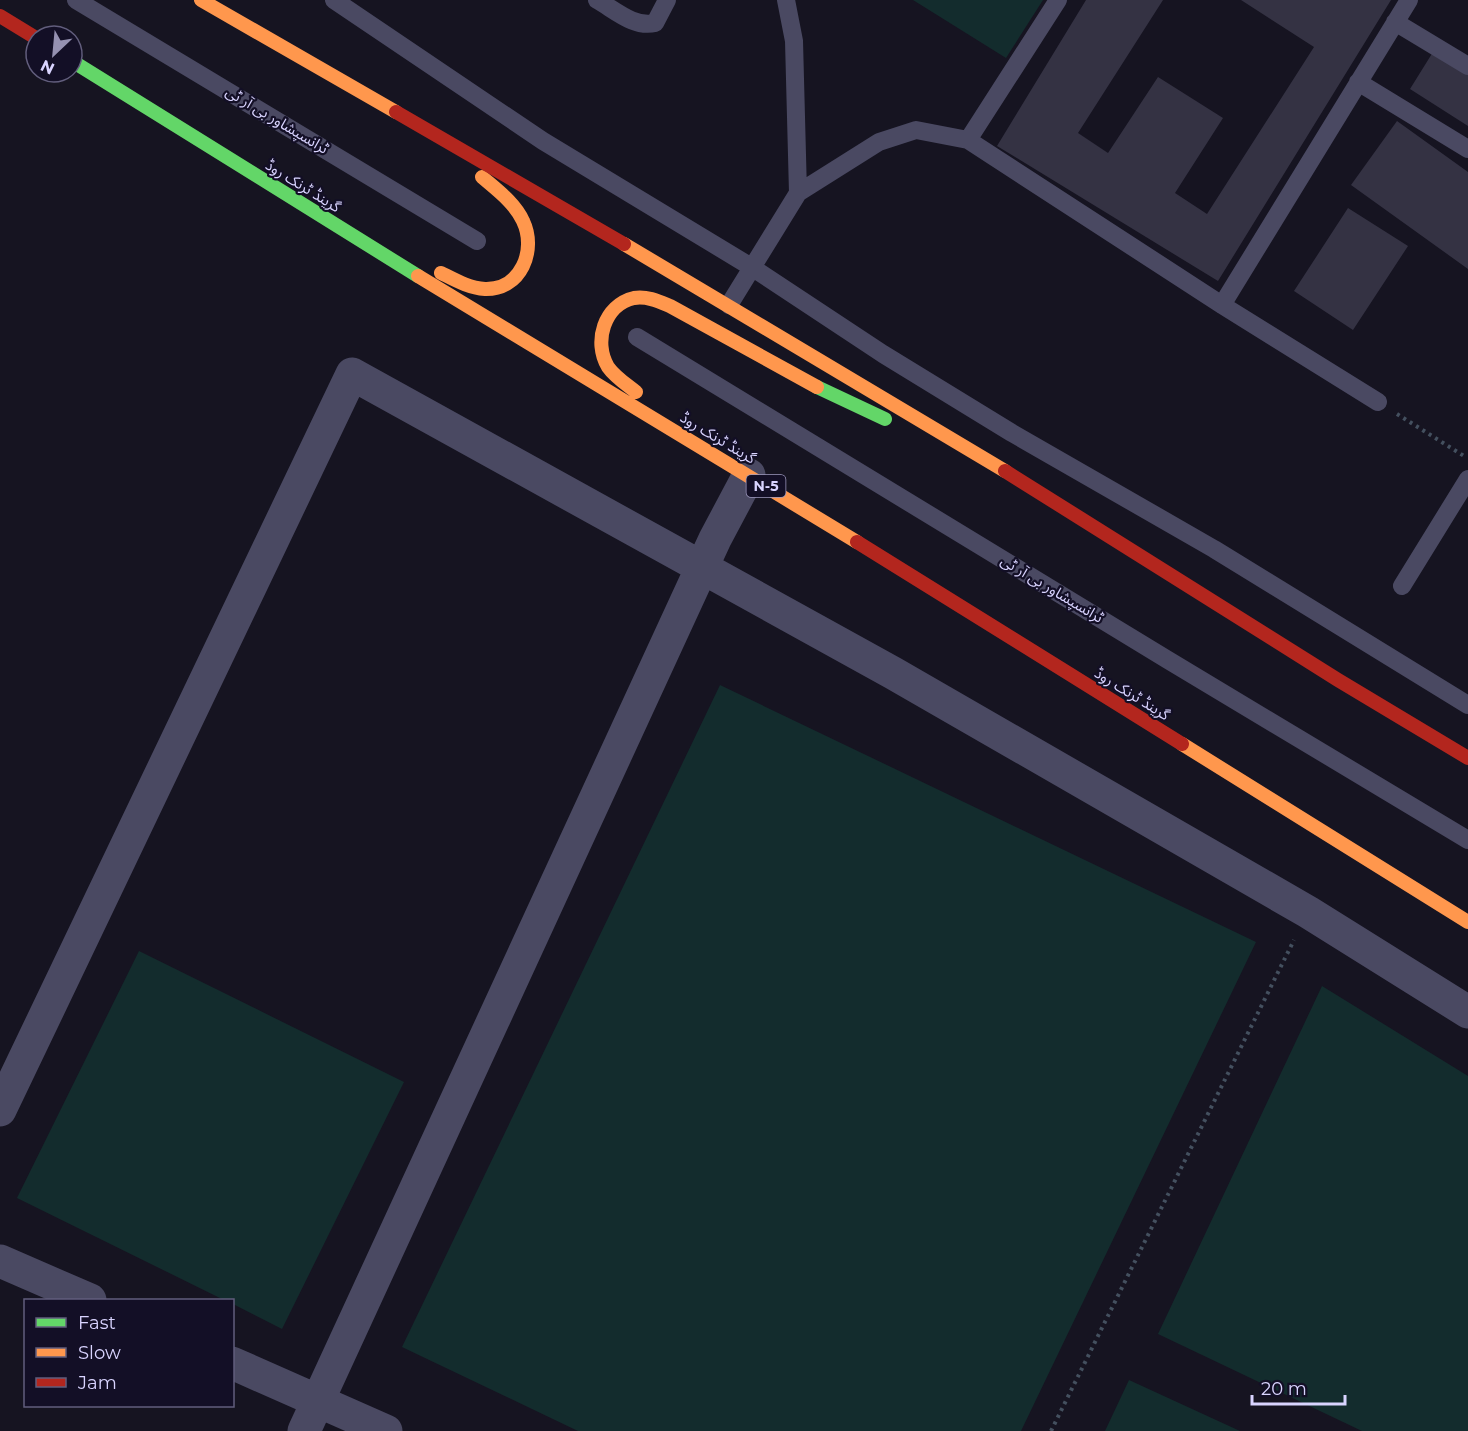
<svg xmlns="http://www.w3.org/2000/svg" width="1468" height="1431" viewBox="0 0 1468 1431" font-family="Montserrat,'Noto Sans Arabic',sans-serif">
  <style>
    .green { fill: #132c2d }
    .building { fill: #343243 }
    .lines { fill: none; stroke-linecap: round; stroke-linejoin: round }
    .path { stroke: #44505f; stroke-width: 4; stroke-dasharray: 3 4.5; stroke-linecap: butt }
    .lane { stroke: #4a4962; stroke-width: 18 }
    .street { stroke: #4a4962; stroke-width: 33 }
    .fast { stroke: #63d668; stroke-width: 14 }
    .slow { stroke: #ff974d; stroke-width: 14 }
    .jam { stroke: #b3261e; stroke-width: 14 }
    .labels { text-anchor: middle; stroke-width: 4.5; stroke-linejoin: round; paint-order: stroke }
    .shield { fill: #130f26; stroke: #9e99be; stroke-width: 1.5 }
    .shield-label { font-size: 14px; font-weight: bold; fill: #d9d4ff }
    .street-label { font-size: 15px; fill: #d9d4ff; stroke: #130f26 }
  </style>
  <rect width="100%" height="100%" fill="#161421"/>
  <path class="green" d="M913,0H1043L1006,58Z
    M720,685L1256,942L1021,1431H578L402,1347Z
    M139,951L404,1082L282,1329L233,1304L232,1300H224L17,1198Z
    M1322,986L1468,1076V1431H1362L1158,1334Z
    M1129,1380L1240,1431H1105Z"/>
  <path class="building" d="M1086,0H1163L1078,133L1108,153L1158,77L1223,118L1175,193L1207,214L1314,47L1241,0H1391L1218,281L997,146Z
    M1433,52L1468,74V126L1410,89Z
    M1397,121L1468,172V269L1351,185Z
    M1348,208L1408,246L1353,330L1294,291Z"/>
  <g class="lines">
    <path class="path" d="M1397,414L1464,456
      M1051,1431L1294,940"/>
    <path class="lane" d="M76,0L477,241
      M334,0L543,141L753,268L883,354L1012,433L1214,549L1468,705
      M597,0C615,10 634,28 655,23L667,0
      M786,0L794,41L798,193
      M1395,22L1468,66
      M1358,82L1468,149
      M968,140L1058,0
      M729,305L798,193L879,142L916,130L968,140L1222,305L1378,402
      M1222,305L1409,0
      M637,337L1168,660L1468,840
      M1402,586L1468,479"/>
    <path class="street" d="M0,1110L352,374L893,673L1308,912L1468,1012
      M0,1261L90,1300
      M232,1363L386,1431
      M304,1431L715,539L749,475"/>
    <path class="fast" d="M72,61L418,276
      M817,387L885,419"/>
    <path class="slow" d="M201,0L396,112
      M624,244L1005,471
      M441,273C455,280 469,288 485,289C521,290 537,250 523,221C515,203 497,190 482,177
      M418,276L857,542
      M636,392C626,384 615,377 608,367C593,342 604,305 634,298C647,296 658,301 670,306L817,387
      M1182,744L1468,922"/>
    <path class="jam" d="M0,16L36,38
      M396,112L624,244
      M1005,471L1338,680L1468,758
      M857,542L1182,744"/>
  </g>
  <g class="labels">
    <rect class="shield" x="746.5" y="475" width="39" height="22" rx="4.5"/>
    <g class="shield-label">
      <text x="766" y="491">N-5</text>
    </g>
    <g class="street-label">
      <text transform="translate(277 120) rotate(31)" y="5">ٹرانسپشاور بی آر ٹی</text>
      <text transform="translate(303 186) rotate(32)" y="5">گرینڈ ٹرنک روڈ</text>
      <text transform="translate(718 438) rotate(31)" y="5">گرینڈ ٹرنک روڈ</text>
      <text transform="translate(1052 589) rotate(31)" y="5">ٹرانسپشاور بی آر ٹی</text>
      <text transform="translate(1132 694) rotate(32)" y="5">گرینڈ ٹرنک روڈ</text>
    </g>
  </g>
  <rect x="24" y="1299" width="210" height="108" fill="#130f26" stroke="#625e7d" stroke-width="1.5"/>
  <rect x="36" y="1318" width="30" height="9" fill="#63d668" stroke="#625e7d" stroke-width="1.5"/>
  <text x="78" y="1329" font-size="18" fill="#d9d4ff">Fast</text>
  <rect x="36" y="1348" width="30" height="9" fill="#ff974d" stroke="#625e7d" stroke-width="1.5"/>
  <text x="78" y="1359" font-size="18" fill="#d9d4ff">Slow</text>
  <rect x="36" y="1378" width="30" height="9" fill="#b3261e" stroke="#625e7d" stroke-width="1.5"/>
  <text x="78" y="1389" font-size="18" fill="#d9d4ff">Jam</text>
  <g transform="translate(54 54) rotate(206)"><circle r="28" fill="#130f26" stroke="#625e7d" stroke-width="1.5"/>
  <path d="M0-4.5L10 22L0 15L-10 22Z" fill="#9591b1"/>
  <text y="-9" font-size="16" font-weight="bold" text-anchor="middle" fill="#d9d4ff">N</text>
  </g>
  <path d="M1252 1395v9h93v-9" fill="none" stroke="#d9d4ff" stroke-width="3"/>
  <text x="1261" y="1395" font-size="18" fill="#d9d4ff" stroke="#130f26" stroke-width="4.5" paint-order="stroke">20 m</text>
</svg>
